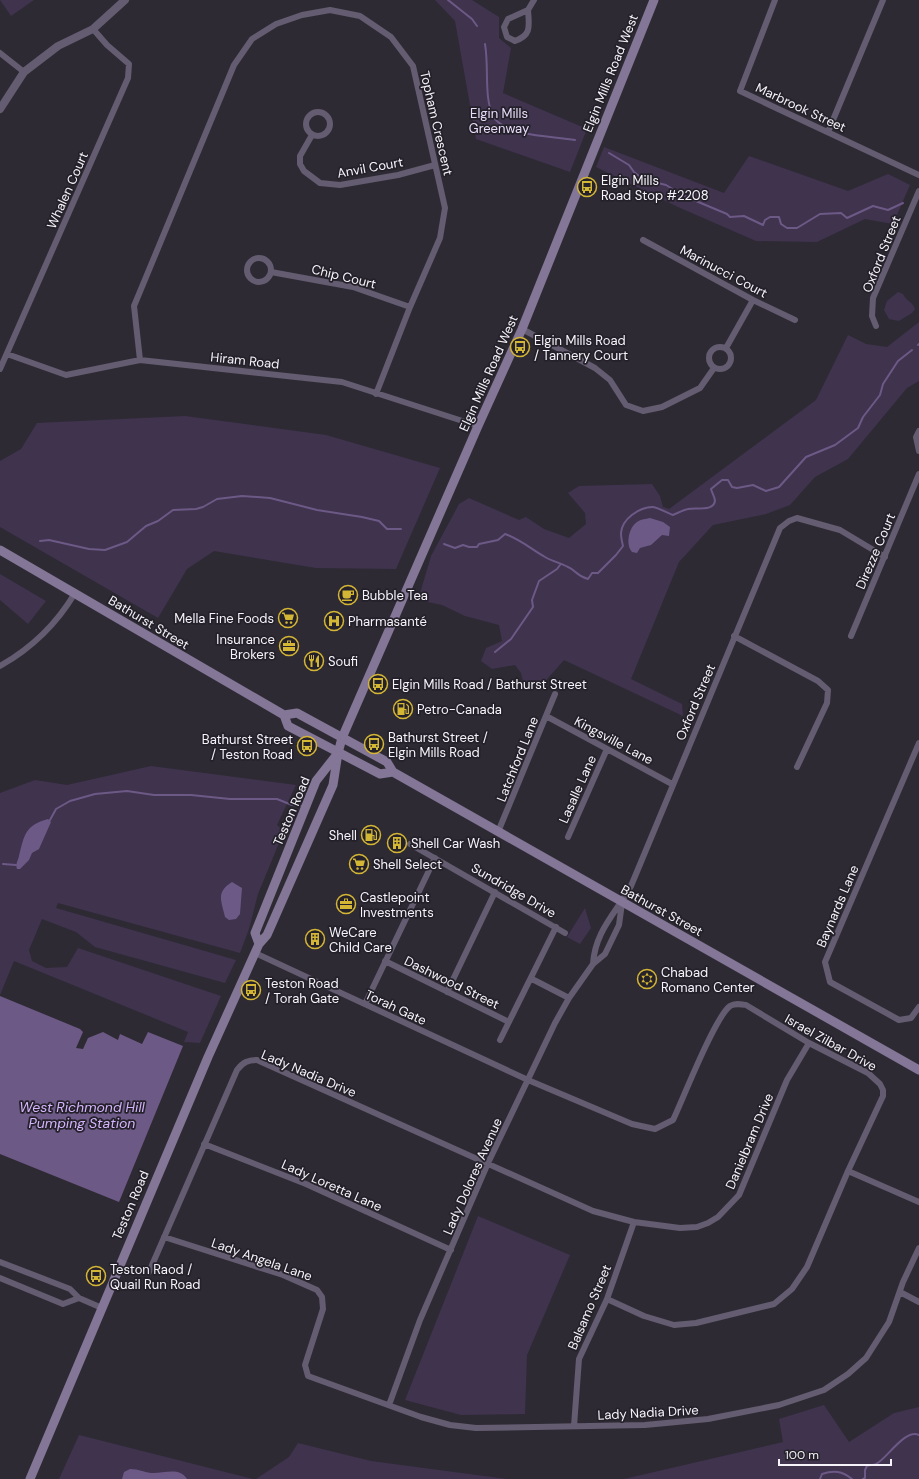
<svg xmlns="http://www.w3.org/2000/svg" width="919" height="1479" viewBox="0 0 919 1479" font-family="'DM Sans',sans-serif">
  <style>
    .green { fill: #3f334e }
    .water { fill: #6d5986 }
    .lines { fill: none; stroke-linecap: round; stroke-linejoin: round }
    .stream { stroke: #6d5986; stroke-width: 2 }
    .minor { stroke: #645c70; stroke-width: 6 }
    .tertiary { stroke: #645c70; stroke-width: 8 }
    .secondary { stroke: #837696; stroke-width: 9 }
    .labels { text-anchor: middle; stroke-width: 3.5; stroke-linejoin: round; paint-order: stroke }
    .street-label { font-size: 13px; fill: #f6f3fa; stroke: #25212a }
    .park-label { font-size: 13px; fill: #e8dcfa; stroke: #25212a }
    .poi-label { font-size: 13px; fill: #f6f3fa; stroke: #25212a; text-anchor: start }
    .water-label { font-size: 14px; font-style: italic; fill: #d4b5fd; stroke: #25212a }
  </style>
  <rect width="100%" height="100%" fill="#2e2a34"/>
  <path class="green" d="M0,0H34L11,16Z
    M435,0H472L499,17V38L511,48L503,93L587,129L570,172L476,139L455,21Z
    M604,147L724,193L749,156L848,191L888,174L910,185L893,224L865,219L817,242L756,241L678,207L596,167Z
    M898,292L903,294C906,301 913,302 915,309L912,313L899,321L889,319L884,310L887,301Z
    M919,322V381L907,388L848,459L815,477L790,505L766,514L713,525L679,562L631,679L682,704L683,716L564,660L541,686L523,681L521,673L515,665L492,669L481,661L486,648L502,641L499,625L465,616L442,605L418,600L431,556L459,504L469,498L519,520L526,517L544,529L569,538L586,524L585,513L568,493L579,486L652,484L660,496L663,507L669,509L816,400L848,335L866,344L887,347Z
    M185,416L326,435L440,468L396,569L316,568L214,551L187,569L158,618L0,527V461L21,449L37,423Z
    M0,574L46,601L28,624L0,600Z
    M151,766L296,785L277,825L284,831L258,894L249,929L240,953L58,903L56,908L236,960L225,983L95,947L76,932L42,919L29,950L32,961L46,968L67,967L78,948L221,996L200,1043L184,1042L188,1032L14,961L0,995V793L35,780L67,785Z
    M585,908L591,928L580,944L567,937Z
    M478,1216L570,1255L527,1355L525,1414L461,1415L405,1400Z
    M824,1405L849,1442L894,1413L919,1407V1479H624L783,1442L779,1419Z
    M79,1435L253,1479H59Z
    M298,1443L371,1461L507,1479H256L289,1457Z"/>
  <path class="water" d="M650,518L663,522L670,527L669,536L662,535L651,545L640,548L637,553L632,552C625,545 629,527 637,522C641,519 646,519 650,518Z
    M48,819L51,822L39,849L32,853L29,860L20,869H17C15,864 18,861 19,856C24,836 25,825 48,819Z
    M232,882L242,888L240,914L236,919L229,920L225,917C221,900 216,892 232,882Z
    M0,996L80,1029L83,1032L76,1048L83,1049L88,1038L103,1032L118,1040L120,1034L142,1044L148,1032L183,1046L119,1202L0,1154Z
    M130,1469C139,1469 143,1472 151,1473C163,1474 179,1466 187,1479H122L124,1472Z"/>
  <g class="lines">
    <path class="stream" d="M448,0L472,19L477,26
      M485,44C488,62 486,79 488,97C489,105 491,117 498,122C514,137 554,136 575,140
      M609,153L629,165L634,172L639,176H645L658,183L666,185L684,196L727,214L730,217L744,216L763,225L765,220L770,217H779L781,224L787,228H797L820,214L841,213L847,218L873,206L888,210L903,203
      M918,345L919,344
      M40,541L49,540L89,549L105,550L127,542L146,526L158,521L173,510L196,509L203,507L217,499L242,496L270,498L317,510L362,517L379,521L387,529H401
      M444,544L455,548L463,545L469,547H477L479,544L498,540L505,534C520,539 531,549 545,557C552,561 560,563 568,567C576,570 575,575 588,579L592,573H598L616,555L623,546C622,542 621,537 621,533C622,519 639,507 653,507C656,507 668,513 673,515C678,513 683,510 688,509C696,507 713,512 715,501C715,497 712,493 711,489L722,480H728L732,487L737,488L753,485L766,491L779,487L806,457L835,445L858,428L863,417L880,395L883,384L898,361L912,350
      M495,652L511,639L533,607L532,600L539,581L557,569L560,565
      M50,820L56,809L70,801L95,794L127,791L154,795H191L230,799H277L292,805L302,806
      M3,864L16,865
      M820,1479L822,1474C834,1470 842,1471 852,1479
      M863,1479L865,1478V1470L867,1466C871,1464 873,1466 876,1464C886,1460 905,1428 919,1435"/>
    <path class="minor" d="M775,0L740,91L919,175
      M528,10C529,26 532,35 515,41L507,37L504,27L508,19L528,10L534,0
      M0,53L24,72
      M306 124a12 12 0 1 1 24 0a12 12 0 1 1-24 0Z
      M828,132L883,0
      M312,135L300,156V164L304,171L320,183L340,185L398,175L435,165
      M643,240L753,300L795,320
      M247 270a12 12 0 1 1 24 0a12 12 0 1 1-24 0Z
      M271,272L353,287L410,307
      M876,326L872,316L873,298L919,191
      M522,329L595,368L610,380L626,405L643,411L662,407L700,388L714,368
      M709 358a11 11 0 1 1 22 0a11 11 0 1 1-22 0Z
      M726,348L753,300
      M7,354L66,375L140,360L342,382L478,426
      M140,360L134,306L234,65L252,39L276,24L302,15L330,10L360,16L391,37L413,66L445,208L440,238L410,307L376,394
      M0,369L128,78L129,64L107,45L93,29
      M919,431L916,437L919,451
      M734,636L818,681L828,690L827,703L797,767
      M851,636L919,474
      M0,666C32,648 56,625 75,593
      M546,716L672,784
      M919,743L825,962L830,982L899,1020L911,1018L919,1007
      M498,832L555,694
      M568,837L607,749
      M410,844L565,933
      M255,953L528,1080L632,1124L655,1129L673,1120C683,1099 715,1017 730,1006C735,1003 740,1004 746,1005L809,1043L868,1073L880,1084L883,1090V1096L848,1171L807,1267L792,1289L774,1304L696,1323L674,1325L644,1316L607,1299
      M385,961L509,1022
      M593,964C595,931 616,913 631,886L780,528L789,521L797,518L840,530L885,557
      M532,979L569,998
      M447,992L495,892
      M365,1004L435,858
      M500,1040L556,927
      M204,1144L306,1184L451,1250
      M848,1171L919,1202
      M164,1237L283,1275L317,1290L322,1297L323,1309L305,1365L308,1376L421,1417L450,1425L476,1428L645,1425L708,1419L779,1405L824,1390L848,1374L866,1358L889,1322L903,1282L919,1248
      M0,1262L70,1289L79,1298L102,1308
      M149,1272L237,1070C243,1062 248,1060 257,1060L593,1211L634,1222L680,1228L697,1227L708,1223L718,1217L739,1195L787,1080L809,1043
      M0,1278L63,1304L79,1298
      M900,1292L919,1302
      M389,1405L420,1320L488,1163L555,1023L569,998L593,964L605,954L619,925L622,903
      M574,1426L579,1359L607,1299L634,1222"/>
    <path class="tertiary" d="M0,109L24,72L58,46L93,29L125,0"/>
    <path class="secondary" d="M0,550L284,715L297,713L387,762L393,772L919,1070
      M284,715L288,726L380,774L393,772
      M259,944L255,933L316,781L338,753
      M30,1479L208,1057L259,944L267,935L333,785L338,753L342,738L478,426L522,329L654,0"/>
  </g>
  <defs>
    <g id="bus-ring" transform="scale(1)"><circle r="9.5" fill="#25212a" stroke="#d4b635" stroke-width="1.5"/><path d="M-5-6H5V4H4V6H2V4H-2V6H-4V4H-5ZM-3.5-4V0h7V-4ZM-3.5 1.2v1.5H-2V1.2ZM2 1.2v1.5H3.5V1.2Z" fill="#d4b635"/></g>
    <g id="cafe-ring" transform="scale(1)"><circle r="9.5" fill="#25212a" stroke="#d4b635" stroke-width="1.5"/><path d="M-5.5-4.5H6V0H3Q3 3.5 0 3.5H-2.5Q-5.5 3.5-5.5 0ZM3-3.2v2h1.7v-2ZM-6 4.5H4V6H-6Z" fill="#d4b635"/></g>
    <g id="supermarket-ring" transform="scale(1)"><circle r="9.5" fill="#25212a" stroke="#d4b635" stroke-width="1.5"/><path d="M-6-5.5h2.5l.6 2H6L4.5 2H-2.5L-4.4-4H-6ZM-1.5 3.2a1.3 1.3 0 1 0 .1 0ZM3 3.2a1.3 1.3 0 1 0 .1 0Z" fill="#d4b635"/></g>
    <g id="hospital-ring" transform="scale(1)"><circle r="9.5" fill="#25212a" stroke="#d4b635" stroke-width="1.5"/><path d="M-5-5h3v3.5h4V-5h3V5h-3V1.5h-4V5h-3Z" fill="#d4b635"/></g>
    <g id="office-ring" transform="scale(1)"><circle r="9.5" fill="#25212a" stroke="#d4b635" stroke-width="1.5"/><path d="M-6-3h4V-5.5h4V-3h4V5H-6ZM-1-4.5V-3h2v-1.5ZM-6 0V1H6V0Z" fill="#d4b635"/></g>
    <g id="restaurant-ring" transform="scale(1)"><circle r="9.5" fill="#25212a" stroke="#d4b635" stroke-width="1.5"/><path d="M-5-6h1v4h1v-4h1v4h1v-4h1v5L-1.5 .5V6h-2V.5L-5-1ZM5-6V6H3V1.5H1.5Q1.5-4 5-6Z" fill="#d4b635"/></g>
    <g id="fuel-ring" transform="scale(1)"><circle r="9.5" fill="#25212a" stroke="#d4b635" stroke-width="1.5"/><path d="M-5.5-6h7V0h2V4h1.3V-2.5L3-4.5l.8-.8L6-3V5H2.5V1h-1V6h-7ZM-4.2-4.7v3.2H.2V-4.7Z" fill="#d4b635"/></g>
    <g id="building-ring" transform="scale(1)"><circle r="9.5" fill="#25212a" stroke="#d4b635" stroke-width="1.5"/><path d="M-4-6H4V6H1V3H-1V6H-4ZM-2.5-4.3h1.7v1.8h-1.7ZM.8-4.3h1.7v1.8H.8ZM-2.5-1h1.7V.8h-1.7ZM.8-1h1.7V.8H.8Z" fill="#d4b635"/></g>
    <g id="synagogue-ring" transform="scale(1)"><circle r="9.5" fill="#25212a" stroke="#d4b635" stroke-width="1.5"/><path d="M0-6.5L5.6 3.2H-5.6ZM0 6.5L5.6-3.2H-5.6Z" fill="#d4b635"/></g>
  </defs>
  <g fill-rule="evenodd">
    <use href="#bus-ring" x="587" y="187"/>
    <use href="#bus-ring" x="520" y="347"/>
    <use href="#cafe-ring" x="348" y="595"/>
    <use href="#supermarket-ring" x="288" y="618"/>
    <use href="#hospital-ring" x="334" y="621"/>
    <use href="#office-ring" x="289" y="646"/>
    <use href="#restaurant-ring" x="314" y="661"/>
    <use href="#bus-ring" x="378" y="684"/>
    <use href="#fuel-ring" x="403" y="709"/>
    <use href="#bus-ring" x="374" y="744"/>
    <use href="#bus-ring" x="307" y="746"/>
    <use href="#fuel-ring" x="371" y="835"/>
    <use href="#building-ring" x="397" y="843"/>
    <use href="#supermarket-ring" x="359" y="864"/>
    <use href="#office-ring" x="346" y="904"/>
    <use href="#building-ring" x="315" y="939"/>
    <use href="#synagogue-ring" x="647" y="979"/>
    <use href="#bus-ring" x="251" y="990"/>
    <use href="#bus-ring" x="96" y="1276"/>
  </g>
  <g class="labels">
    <g class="street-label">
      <text transform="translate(610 73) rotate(-68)" y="5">Elgin Mills Road West</text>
      <text transform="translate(801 107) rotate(25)" y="5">Marbrook Street</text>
      <text transform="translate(437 123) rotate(77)" y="5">Topham Crescent</text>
      <text transform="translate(370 167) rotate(-10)" y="5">Anvil Court</text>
      <text transform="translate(67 190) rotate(-66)" y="5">Whalen Court</text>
      <text transform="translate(881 254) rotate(-68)" y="5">Oxford Street</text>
      <text transform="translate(724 271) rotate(28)" y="5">Marinucci Court</text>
      <text transform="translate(344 276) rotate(14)" y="5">Chip Court</text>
      <text transform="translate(245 360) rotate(6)" y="5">Hiram Road</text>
      <text transform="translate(488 373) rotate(-66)" y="5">Elgin Mills Road West</text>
      <text transform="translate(875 551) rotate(-67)" y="5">Direzze Court</text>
      <text transform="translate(149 622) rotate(31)" y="5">Bathurst Street</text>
      <text transform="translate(695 702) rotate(-67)" y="5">Oxford Street</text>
      <text transform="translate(614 740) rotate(28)" y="5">Kingsville Lane</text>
      <text transform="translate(517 759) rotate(-68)" y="5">Latchford Lane</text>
      <text transform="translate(577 789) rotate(-66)" y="5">Lasalle Lane</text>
      <text transform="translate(291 811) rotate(-67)" y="5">Teston Road</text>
      <text transform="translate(514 890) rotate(30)" y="5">Sundridge Drive</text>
      <text transform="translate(837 906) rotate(-67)" y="5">Baynards Lane</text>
      <text transform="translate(662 910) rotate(29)" y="5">Bathurst Street</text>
      <text transform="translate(452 982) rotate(26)" y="5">Dashwood Street</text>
      <text transform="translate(396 1007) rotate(25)" y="5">Torah Gate</text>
      <text transform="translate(831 1042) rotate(29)" y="5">Israel Zilbar Drive</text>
      <text transform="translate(309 1073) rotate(23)" y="5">Lady Nadia Drive</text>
      <text transform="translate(749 1141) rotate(-67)" y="5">Danielbram Drive</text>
      <text transform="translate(472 1176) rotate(-66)" y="5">Lady Dolores Avenue</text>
      <text transform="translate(332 1185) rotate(24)" y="5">Lady Loretta Lane</text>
      <text transform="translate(130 1205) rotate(-67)" y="5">Teston Road</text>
      <text transform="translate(262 1259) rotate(19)" y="5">Lady Angela Lane</text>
      <text transform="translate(589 1307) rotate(-67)" y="5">Balsamo Street</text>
      <text transform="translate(648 1412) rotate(-3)" y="5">Lady Nadia Drive</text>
    </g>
    <g class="park-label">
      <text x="499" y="118">Elgin Mills<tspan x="499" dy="15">Greenway</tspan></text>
    </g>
    <g class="poi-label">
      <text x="601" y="185">Elgin Mills<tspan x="601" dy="15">Road Stop #2208</tspan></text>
      <text x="534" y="345">Elgin Mills Road<tspan x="534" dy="15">/ Tannery Court</tspan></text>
      <text x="362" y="600">Bubble Tea</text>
      <text x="274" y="623" text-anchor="end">Mella Fine Foods</text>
      <text x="348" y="626">Pharmasanté</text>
      <text x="275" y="644" text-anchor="end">Insurance<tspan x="275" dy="15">Brokers</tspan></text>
      <text x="328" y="666">Soufi</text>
      <text x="392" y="689">Elgin Mills Road / Bathurst Street</text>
      <text x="417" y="714">Petro-Canada</text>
      <text x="388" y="742">Bathurst Street /<tspan x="388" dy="15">Elgin Mills Road</tspan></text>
      <text x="293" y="744" text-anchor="end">Bathurst Street<tspan x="293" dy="15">/ Teston Road</tspan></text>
      <text x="357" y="840" text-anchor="end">Shell</text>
      <text x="411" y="848">Shell Car Wash</text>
      <text x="373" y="869">Shell Select</text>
      <text x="360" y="902">Castlepoint<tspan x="360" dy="15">Investments</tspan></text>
      <text x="329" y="937">WeCare<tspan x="329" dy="15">Child Care</tspan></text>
      <text x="661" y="977">Chabad<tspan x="661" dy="15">Romano Center</tspan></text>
      <text x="265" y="988">Teston Road<tspan x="265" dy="15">/ Torah Gate</tspan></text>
      <text x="110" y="1274">Teston Raod /<tspan x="110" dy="15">Quail Run Road</tspan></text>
    </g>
    <g class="water-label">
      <text x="82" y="1112">West Richmond Hill<tspan x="82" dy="16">Pumping Station</tspan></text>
    </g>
  </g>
  <path d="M779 1459v6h112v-6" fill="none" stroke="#f6f3fa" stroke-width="2"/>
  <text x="785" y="1459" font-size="12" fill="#f6f3fa" stroke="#25212a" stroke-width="3" paint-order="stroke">100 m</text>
</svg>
